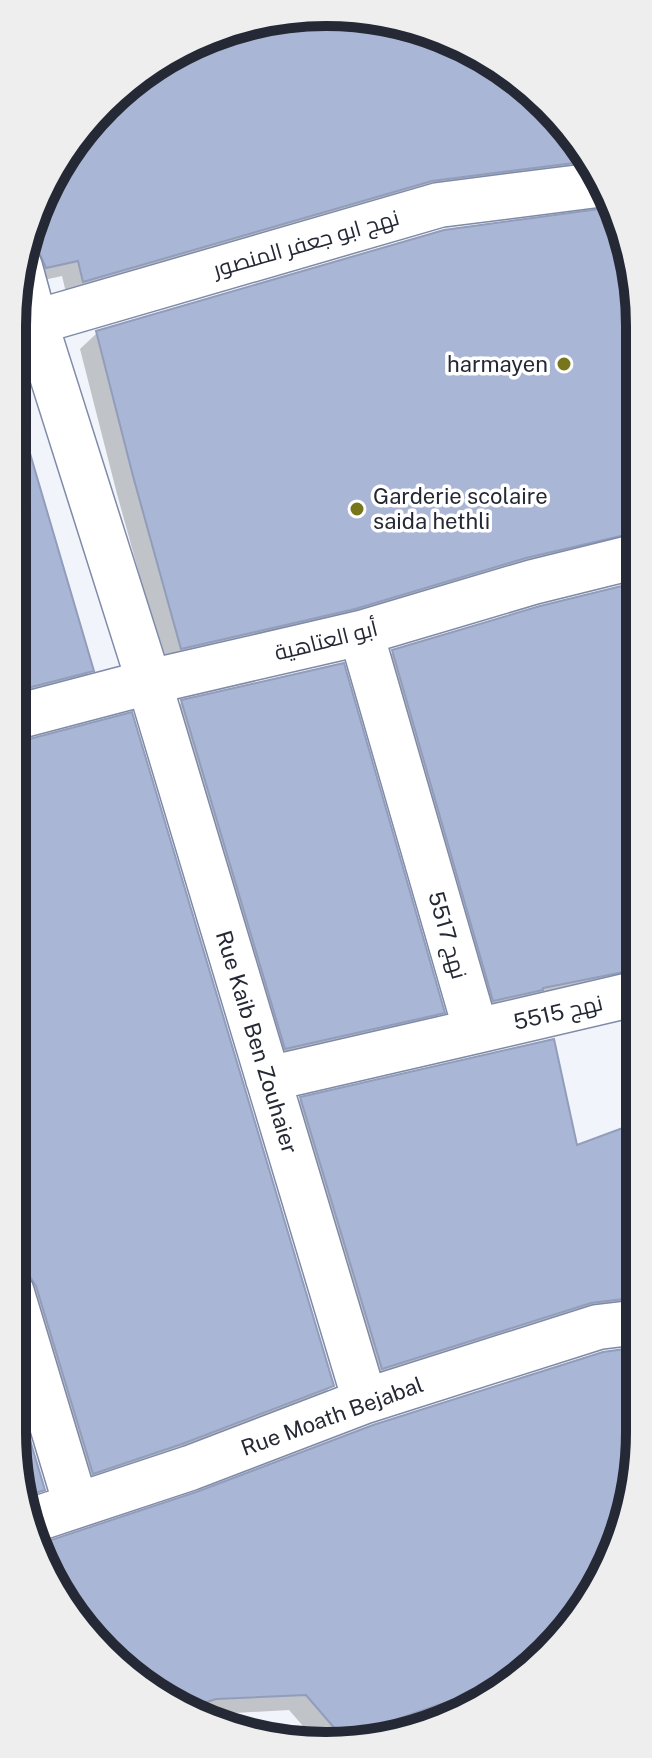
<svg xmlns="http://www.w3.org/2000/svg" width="652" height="1758" viewBox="0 0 652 1758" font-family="'Public Sans',Cairo,sans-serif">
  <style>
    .shadow { fill: #0003 }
    .building { fill: #aab6d5; stroke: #919dba; stroke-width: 2 }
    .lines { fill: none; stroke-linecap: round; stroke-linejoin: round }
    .minor-casing { stroke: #7e8aa7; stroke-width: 47 }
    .minor { stroke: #fff; stroke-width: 44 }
    .poi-dot { fill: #78761b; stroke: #fff; stroke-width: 3 }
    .labels { text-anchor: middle; stroke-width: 7; stroke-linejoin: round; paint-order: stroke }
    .street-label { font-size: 22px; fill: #252935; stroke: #fff }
    .poi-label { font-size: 22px; fill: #252935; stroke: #fff; text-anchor: end }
    .rim { fill: none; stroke: #252935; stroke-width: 10 }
  </style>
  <rect width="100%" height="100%" fill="#f1f4fa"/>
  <path class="shadow" d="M285,15L408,23L483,54L562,119L604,181L67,297L62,276L30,283L20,265L23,244L77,134L169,54Z
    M613,206L637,285L638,554L164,664L117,494L80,349L97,333L613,209Z
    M12,403L92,670L75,686L12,703Z
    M638,584L639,982L477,1017L376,668L393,652Z
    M342,665L442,1012L426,1028L270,1064L166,718L182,702Z
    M12,744L332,1385L316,1402L76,1489L12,1291Z
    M301,1099L576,1148L639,1124L640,1320L365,1385L284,1116Z
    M12,1386L43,1489L24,1506L12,1432Z
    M640,1432L629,1514L575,1623L500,1693L388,1740L317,1742L289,1710L200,1715L169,1704L90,1639L37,1547L199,1494Z"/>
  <path class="building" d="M285,15L408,23L483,54L562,119L590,161L432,181L83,282L78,261L46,268L38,250L24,243L77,134L169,54Z
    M614,207L637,285L638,532L526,558L355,609L181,649L133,476L96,331L444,230Z
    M24,433L94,671L12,692V435Z
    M638,582L639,969L543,988V990L493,1001L392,650L540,606Z
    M344,663L445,1013L285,1049L181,700Z
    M132,712L334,1386L182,1444L93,1474L36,1286L28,1274L18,1269H12V742H18Z
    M554,1039L577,1145L639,1122L640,1297L591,1303L382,1369L300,1097Z
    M640,1347V1432L629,1514L575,1623L509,1685L435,1706L343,1738L306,1695L216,1699L185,1709L169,1704L90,1639L36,1545L199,1491L373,1425L603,1352Z
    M12,1380L45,1490L23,1497L12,1432Z"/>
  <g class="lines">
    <g class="minor-casing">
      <path id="minor" d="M20,267L35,322L149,682L365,1401
        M12,329L439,205L605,184
        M12,718L149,682L361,633L533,582L638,556
        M476,1031L639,993
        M268,1079L476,1031L361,633
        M12,1293L76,1505
        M27,1522L190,1468L365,1401L598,1327L640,1322"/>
    </g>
    <use href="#minor" class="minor"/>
  </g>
  <g class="poi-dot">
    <circle cx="564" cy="364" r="8"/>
    <circle cx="357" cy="509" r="8"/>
  </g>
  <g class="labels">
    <g class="street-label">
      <text transform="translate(306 243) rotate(-16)" y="8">نهج ابو جعفر المنصور</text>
      <text transform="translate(326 640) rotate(-14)" y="8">أبو العتاهية</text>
      <text transform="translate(448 935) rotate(74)" y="8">نهج 5517</text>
      <text transform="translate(558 1012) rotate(-13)" y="8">نهج 5515</text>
      <text transform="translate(257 1042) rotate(73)" y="8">Rue Kaib Ben Zouhaier</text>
      <text transform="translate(332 1416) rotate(-20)" y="8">Rue Moath Bejabal</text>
    </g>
    <g class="poi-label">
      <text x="548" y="372">harmayen</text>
      <text x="373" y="504" text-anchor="start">Garderie scolaire<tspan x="373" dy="25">saida hethli</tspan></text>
    </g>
  </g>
  <path d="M0 0H652V1758H0ZM326 26H326A300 300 0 0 1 626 326V1432A300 300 0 0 1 326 1732H326A300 300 0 0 1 26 1432V326A300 300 0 0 1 326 26Z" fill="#eeeeef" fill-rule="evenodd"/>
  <path class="rim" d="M326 26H326A300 300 0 0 1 626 326V1432A300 300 0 0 1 326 1732H326A300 300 0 0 1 26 1432V326A300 300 0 0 1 326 26Z"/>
</svg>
